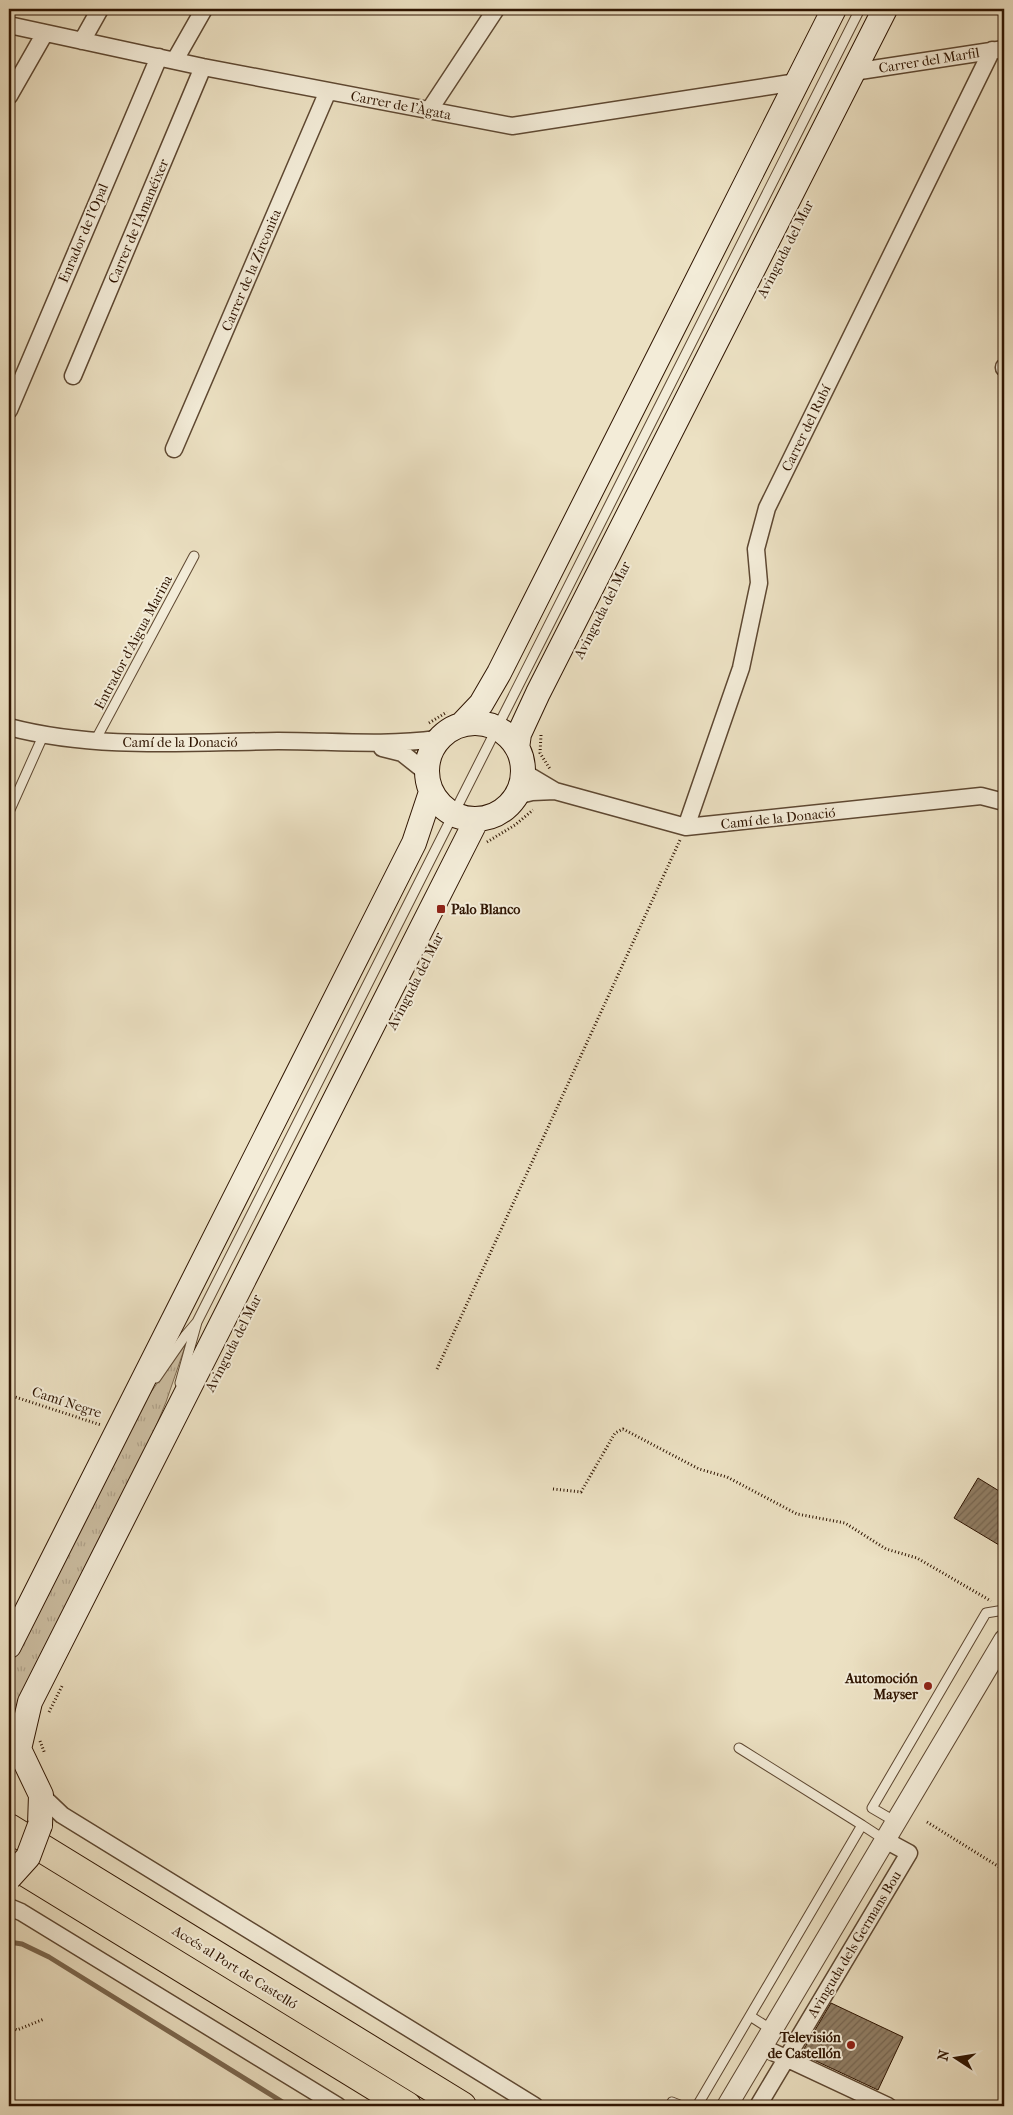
<svg xmlns="http://www.w3.org/2000/svg" width="1013" height="2115" viewBox="0 0 1013 2115" font-family="'IM FELL French Canon',serif">
  <style>
    .grass { fill: url(#grass-tufts); stroke: #7e6a52 }
    .lines { fill: none; stroke-linecap: round; stroke-linejoin: round }
    .stream { stroke: #7a664e; stroke-width: 5 }
    .building { fill: url(#building-hatch); stroke: #2f1502 }
    .service-casing { stroke: #5e4832; stroke-width: 11 }
    .minor-casing { stroke: #5e4832; stroke-width: 19 }
    .tertiary-casing { stroke: #5e4832; stroke-width: 22 }
    .secondary-casing { stroke: #2f1502; stroke-width: 26 }
    .motorway-casing { stroke: #2f1502; stroke-width: 30 }
    .path { stroke: #2f1502; stroke-width: 3; stroke-dasharray: 1 2.5; stroke-linecap: butt }
    .service { stroke: #f3ecd8; stroke-width: 9 }
    .minor { stroke: #f3ecd8; stroke-width: 16 }
    .tertiary { stroke: #f3ecd8; stroke-width: 20 }
    .secondary { stroke: #f3ecd8; stroke-width: 24 }
    .motorway { stroke: #ece1c3; stroke-width: 28 }
    .secondary-bridge-casing { stroke: #2f1502; stroke-width: 26; stroke-linecap: butt }
    .secondary-bridge { stroke: #f3ecd8; stroke-width: 24 }
    .poi-dot { fill: #8f2418; stroke: #f3ecd8; stroke-width: 2 }
    .labels { text-anchor: middle; stroke-width: 4; stroke-linejoin: round; paint-order: stroke }
    .street-label { font-size: 14px; fill: #2f1502; stroke: #f3ecd8 }
    .poi-label { font-size: 14px; font-weight: bold; fill: #2f1502; stroke: #f3ecd8; text-anchor: end }
  </style>
  <defs>
    <pattern id="grass-tufts" width="24" height="20" patternUnits="userSpaceOnUse" patternTransform="scale(1.25)"><rect width="24" height="20" fill="#ccbea2"/><path d="M3 7l-1-3M5 7V3M7 7l1-3M15 17l-1-3M17 17v-4M19 17l1-3" fill="none" stroke="#b0a28a"/></pattern>
    <pattern id="building-hatch" width="6" height="6" patternUnits="userSpaceOnUse" patternTransform="scale(1.25)"><rect width="6" height="6" fill="#917f66"/><path d="M-1 1l2-2M0 6l6-6M5 7l2-2" fill="none" stroke="#776752"/></pattern>
  </defs>
  <rect width="100%" height="100%" fill="#ece1c3"/>
  <filter id="stains"><feTurbulence type="fractalNoise" baseFrequency=".004" numOctaves="4"/><feColorMatrix values="0 0 0 0 .2 0 0 0 0 .09 0 0 0 0 .02 0 0 0 .5 -.17"/></filter>
  <radialGradient id="worn" r=".72"><stop offset=".6" stop-color="#630" stop-opacity="0"/><stop offset="1" stop-color="#630" stop-opacity=".3"/></radialGradient>
  <path class="grass" d="M188,1338L166,1402L147,1448L16,1709L12,1726L10,1727L9,1666L119,1447L145,1401Z"/>
  <g class="lines">
    <path class="stream" d="M9,1942L22,1944L49,1957L289,2106"/>
  </g>
  <path class="building" d="M978,1478L1004,1494V1548L954,1518Z
    M831,2003L903,2037L878,2090L801,2054Z"/>
  <g class="lines">
    <g class="service-casing">
      <path id="service" d="M95,741L194,556
        M9,812L43,736
        M156,1378L185,1336L197,1322
        M180,1383L197,1322L860,9
        M739,1748L862,1825
        M896,1822L872,1808L986,1613L1004,1610
        M750,2016L772,2030
        M670,2106L672,2102L682,2106
        M697,2106L862,1825L885,1840"/>
    </g>
    <g class="minor-casing">
      <path id="minor" d="M9,25L203,67L512,126L797,82
        M82,41L100,9
        M175,60L204,9
        M853,72L1004,49
        M9,96L45,33
        M430,109L496,9
        M1004,368V367
        M73,376L203,67
        M9,410L159,57
        M174,449L328,91
        M9,727C96,750 188,742 278,741C330,741 385,746 437,739
        M382,748L402,753L426,772
        M523,772L555,791L686,827L981,796L1004,802
        M516,796L532,792L555,791
        M686,827L741,668L759,583L756,549L767,508L992,50
        M41,1795L62,1815L535,2106
        M9,1907L21,1912L338,2106
        M762,2047L888,2106
        M758,2106L909,1853L885,1840"/>
    </g>
    <g class="tertiary-casing">
      <path id="tertiary" d="M727,2106L1004,1640"/>
    </g>
    <g class="secondary-casing">
      <path id="secondary" d="M463,723L481,704L499,673L834,9
        M427 771a48 48 0 1 1 96 0a48 48 0 1 1-96 0Z
        M517,748L519,734L538,693L885,9
        M9,1646L414,843L431,792
        M9,1741L19,1749L41,1795L40,1825
        M19,1749L30,1702L477,819"/>
    </g>
    <g class="motorway-casing">
      <path id="motorway" d="M9,1828L462,2106
        M9,1862L407,2106"/>
    </g>
    <path class="path" d="M429,723L447,712
      M541,735L540,753L550,769
      M487,842L515,825L533,810
      M437,1369L680,840
      M9,1395L101,1425
      M553,1489L581,1492L615,1433L623,1429L699,1469L727,1477L797,1514L845,1523L886,1549L917,1558L991,1601
      M49,1712L62,1686
      M40,1741L45,1754
      M927,1822L1004,1870
      M9,2027L17,2030L44,2019"/>
    <use href="#service" class="service"/>
    <use href="#minor" class="minor"/>
    <use href="#tertiary" class="tertiary"/>
    <use href="#secondary" class="secondary"/>
    <use href="#motorway" class="motorway"/>
    <g class="secondary-bridge-casing">
      <path id="secondary-bridge" d="M9,1878L28,1857L40,1825"/>
    </g>
    <use href="#secondary-bridge" class="secondary-bridge"/>
  </g>
  <g class="poi-dot">
    <rect x="436" y="904" width="10" height="10" rx="2.5"/>
    <circle cx="928" cy="1686" r="5"/>
    <circle cx="851" cy="2045" r="5"/>
  </g>
  <g class="labels">
    <g class="street-label">
      <text transform="translate(929 60) rotate(-9)" y="5">Carrer del Marfil</text>
      <text transform="translate(401 105) rotate(11)" y="5">Carrer de l'Àgata</text>
      <text transform="translate(138 221) rotate(-67)" y="5">Carrer de l'Amanéixer</text>
      <text transform="translate(83 233) rotate(-67)" y="5">Enrador de l'Opal</text>
      <text transform="translate(785 249) rotate(-63)" y="5">Avinguda del Mar</text>
      <text transform="translate(251 270) rotate(-67)" y="5">Carrer de la Zirconita</text>
      <text transform="translate(806 428) rotate(-64)" y="5">Carrer del Rubí</text>
      <text transform="translate(602 610) rotate(-63)" y="5">Avinguda del Mar</text>
      <text transform="translate(133 642) rotate(-62)" y="5">Entrador d'Aigua Marina</text>
      <text x="180" y="747">Camí de la Donació</text>
      <text transform="translate(778 818) rotate(-6)" y="5">Camí de la Donació</text>
      <text transform="translate(415 981) rotate(-63)" y="5">Avinguda del Mar</text>
      <text transform="translate(233 1343) rotate(-63)" y="5">Avinguda del Mar</text>
      <text transform="translate(67 1402) rotate(18)" y="5">Camí Negre</text>
      <text transform="translate(854 1944) rotate(-59)" y="5">Avinguda dels Germans Bou</text>
      <text transform="translate(235 1967) rotate(32)" y="5">Accés al Port de Castelló</text>
    </g>
    <g class="poi-label">
      <text x="451" y="914" text-anchor="start">Palo Blanco</text>
      <text x="918" y="1683">Automoción<tspan x="918" dy="16">Mayser</tspan></text>
      <text x="841" y="2042">Televisión<tspan x="841" dy="16">de Castellón</tspan></text>
    </g>
  </g>
  <rect width="1013" height="2115" fill="none" stroke="#ece1c3" stroke-width="30"/>
  <rect x="10" y="10" width="993" height="2095" fill="none" stroke="#2f1502" stroke-width="2.5"/>
  <rect x="15" y="15" width="983" height="2085" fill="none" stroke="#2f1502"/>
  <g transform="translate(956 2058) rotate(282)" stroke="#f3ecd8" stroke-width="4" paint-order="stroke">
  <path d="M0-4L9 19L0 12L-9 19Z" fill="#2f1502"/>
  <text y="-8" font-size="14" font-weight="bold" text-anchor="middle" fill="#2f1502">N</text>
  </g>
  <rect width="100%" height="100%" filter="url(#stains)"/>
  <rect width="100%" height="100%" fill="url(#worn)"/>
</svg>
